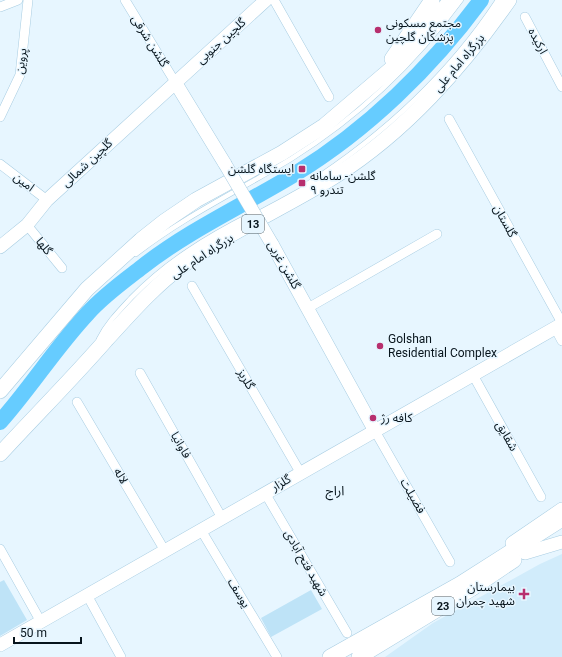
<svg xmlns="http://www.w3.org/2000/svg" width="562" height="657" viewBox="0 0 562 657" font-family="Roboto,'Noto Sans Arabic',sans-serif">
  <style>
    .built { fill: #d1ecfb }
    .green { fill: #bee3f7 }
    .lines { fill: none; stroke-linecap: round; stroke-linejoin: round }
    .river { stroke: #6cf; stroke-width: 16 }
    .service-casing { stroke: #a8cde2; stroke-width: 5.5 }
    .minor-casing { stroke: #a8cde2; stroke-width: 10 }
    .secondary-casing { stroke: #a8cde2; stroke-width: 14 }
    .trunk-casing { stroke: #a8cde2; stroke-width: 16 }
    .service { stroke: #fff; stroke-width: 4.5 }
    .minor { stroke: #fff; stroke-width: 9 }
    .secondary { stroke: #fff; stroke-width: 13 }
    .trunk { stroke: #fff; stroke-width: 15 }
    .secondary-bridge-casing { stroke: #a8cde2; stroke-width: 14; stroke-linecap: butt }
    .secondary-bridge { stroke: #fff; stroke-width: 13 }
    .poi-dot { fill: #b72f6e; stroke: #e7f6ff; stroke-width: 1.5 }
    .labels { text-anchor: middle; stroke-width: 3; stroke-linejoin: round; paint-order: stroke }
    .shield { fill: #e7f6ff; stroke: #4a5860; stroke-width: 1 }
    .shield-label { font-size: 11px; font-weight: bold; fill: #07141c }
    .poi-label { font-size: 12px; fill: #07141c; stroke: #e7f6ff; text-anchor: start }
    .street-label { font-size: 12px; fill: #07141c; stroke: #e7f6ff }
    .neighbourhood-label { font-size: 13px; fill: #07141c; stroke: #e7f6ff }
  </style>
  <rect width="100%" height="100%" fill="#e7f6ff"/>
  <path class="built" d="M562,554V657H385L433,623L540,564Z"/>
  <path class="green" d="M4,580L27,620L0,636V582Z
    M311,590L322,609L271,637L261,618Z"/>
  <g class="lines">
    <path class="river" d="M0,422C31,387 56,347 88,313C103,296 124,281 142,267C189,230 244,205 295,174C367,130 431,68 481,0"/>
    <g class="service-casing">
      <path id="service" d="M306,185C382,136 448,76 498,0
        M136,254C185,216 238,191 291,159C357,118 415,63 461,0
        M99,339C107,323 119,311 131,298C167,261 207,237 252,214"/>
    </g>
    <g class="minor-casing">
      <path id="minor" d="M125,0L175,82
        M274,0L329,97
        M0,7L18,0
        M525,17L562,87
        M0,117L20,75L28,0
        M449,119L562,323
        M0,164L47,200
        M27,225L62,268
        M192,286L300,472
        M308,308L437,234
        M555,328L562,341
        M140,373L222,518
        M473,375L541,497
        M77,402L165,551
        M375,431L450,562
        M265,493L347,633
        M201,530L277,657
        M0,549L41,622
        M87,595L121,657"/>
    </g>
    <g class="secondary-casing">
      <path id="secondary" d="M175,82L225,164
        M272,244L375,431
        M0,247L27,225L47,200L266,0
        M512,543L562,509
        M525,553L562,542
        M0,645L562,324"/>
    </g>
    <g class="trunk-casing">
      <path id="trunk" d="M392,59L432,0
        M0,391L87,289L141,240L165,221L196,200L282,153L324,126L398,63L451,0
        M0,454C35,416 72,379 106,340C130,314 153,287 183,265C228,232 286,207 335,176C406,131 461,68 509,0
        M330,657L460,584L562,519
        M359,657L471,589L514,560"/>
    </g>
    <use href="#service" class="service"/>
    <use href="#minor" class="minor"/>
    <use href="#secondary" class="secondary"/>
    <use href="#trunk" class="trunk"/>
    <g class="secondary-bridge-casing">
      <path id="secondary-bridge" d="M225,164L272,244"/>
    </g>
    <use href="#secondary-bridge" class="secondary-bridge"/>
  </g>
  <g class="poi-dot">
    <circle cx="378" cy="30" r="4"/>
    <rect x="298" y="165" width="8" height="8" rx="2"/>
    <rect x="298" y="179" width="8" height="8" rx="2"/>
    <circle cx="380" cy="346" r="4"/>
    <circle cx="373" cy="418" r="4"/>
    <path d="M522 588h4v4h4v4h-4v4h-4v-4h-4v-4h4z"/>
  </g>
  <g class="labels">
    <g class="shield">
      <rect x="242" y="215" width="22" height="18" rx="3"/>
      <rect x="432" y="597" width="22" height="18" rx="3"/>
    </g>
    <g class="shield-label">
      <text x="253" y="228">13</text>
      <text x="443" y="610">23</text>
    </g>
    <g class="poi-label">
      <text x="386" y="27">مجتمع مسکونی<tspan x="386" dy="14">پزشکان گلچین</tspan></text>
      <text x="294" y="173" text-anchor="end">ایستگاه گلشن</text>
      <text x="310" y="180">گلشن- سامانه<tspan x="310" dy="14">۹ تندرو</tspan></text>
      <text x="388" y="343">Golshan<tspan x="388" dy="14">Residential Complex</tspan></text>
      <text x="381" y="422">کافه رژ</text>
      <text x="515" y="591" text-anchor="end">بیمارستان<tspan x="515" dy="14">شهید چمران</tspan></text>
    </g>
    <g class="street-label">
      <text transform="translate(150 41) rotate(58)" y="4">گلشن شرقی</text>
      <text transform="translate(221 41) rotate(-42)" y="4">گلچین جنوبی</text>
      <text transform="translate(538 41) rotate(62)" y="4">ارکیده</text>
      <text transform="translate(21 61) rotate(-82)" y="4">پروین</text>
      <text transform="translate(459 63) rotate(-50)" y="4">بزرگراه امام علی</text>
      <text transform="translate(87 163) rotate(-43)" y="4">گلچین شمالی</text>
      <text transform="translate(24 182) rotate(37)" y="4">امین</text>
      <text transform="translate(505 221) rotate(61)" y="4">گلستان</text>
      <text transform="translate(44 246) rotate(51)" y="4">گلها</text>
      <text transform="translate(202 256) rotate(-33)" y="4">بزرگراه امام علی</text>
      <text transform="translate(284 265) rotate(60)" y="4">گلشن غربی</text>
      <text transform="translate(246 379) rotate(60)" y="4">گلریز</text>
      <text transform="translate(507 436) rotate(61)" y="4">شقایق</text>
      <text transform="translate(181 445) rotate(60)" y="4">فاوانیا</text>
      <text transform="translate(121 476) rotate(60)" y="4">لاله</text>
      <text transform="translate(281 483) rotate(-30)" y="4">گلزار</text>
      <text transform="translate(413 496) rotate(60)" y="4">فضیلت</text>
      <text transform="translate(306 563) rotate(60)" y="4">شهید فتح آبادی</text>
      <text transform="translate(239 593) rotate(59)" y="4">یوسف</text>
    </g>
    <g class="neighbourhood-label">
      <text x="335" y="495">اراج</text>
    </g>
  </g>
  <path d="M14 637v6h67v-6" fill="none" stroke="#07141c" stroke-width="2"/>
  <text x="20" y="637" font-size="12" fill="#07141c" stroke="#e7f6ff" stroke-width="3" paint-order="stroke">50 m</text>
</svg>
